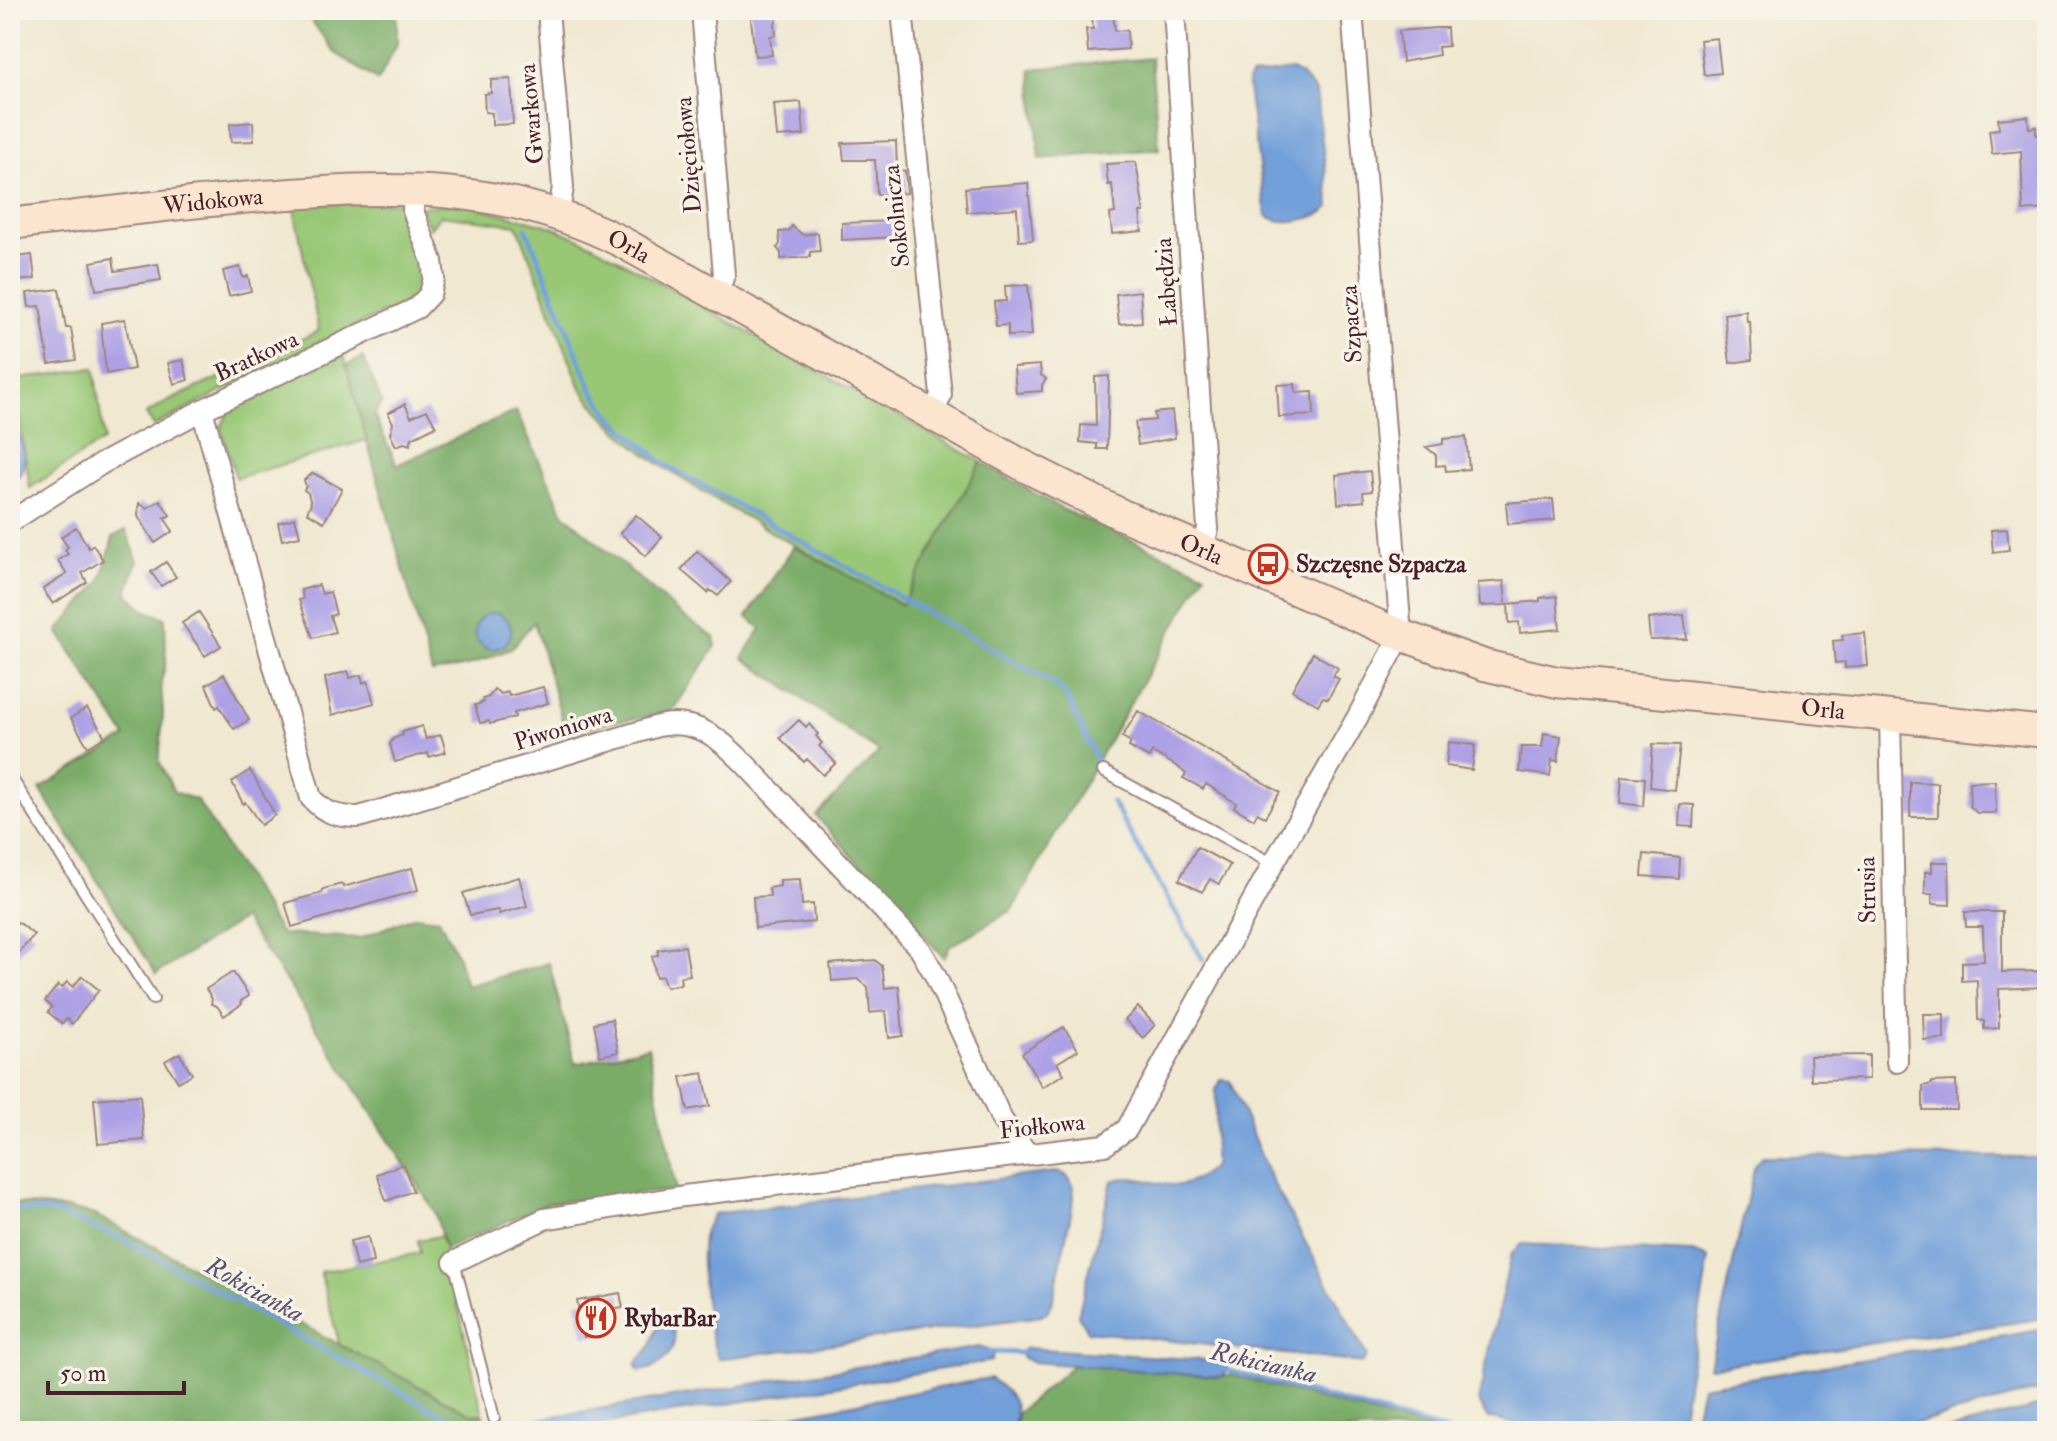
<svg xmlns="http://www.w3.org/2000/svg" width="2057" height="1441" viewBox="0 0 2057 1441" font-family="'IM FELL Double Pica',serif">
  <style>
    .green { fill: #98c776; stroke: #717350; stroke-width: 2 }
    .forest { fill: #7aac67; stroke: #626649; stroke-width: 2 }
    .water { fill: #719fd9; stroke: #5e5f82; stroke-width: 2 }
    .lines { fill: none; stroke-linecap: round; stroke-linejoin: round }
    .stream { stroke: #719fd9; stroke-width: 5 }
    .building { fill: #ada1e5 }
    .lane-casing { stroke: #9d847e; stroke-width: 14 }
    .street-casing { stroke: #9d847e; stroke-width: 24 }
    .secondary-casing { stroke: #9d847e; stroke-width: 34 }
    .lane { stroke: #fff; stroke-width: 10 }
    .street { stroke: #fff; stroke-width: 20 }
    .secondary { stroke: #fce5cf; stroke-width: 30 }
    .labels { text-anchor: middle; stroke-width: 7; stroke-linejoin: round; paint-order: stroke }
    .street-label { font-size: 24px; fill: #4a1f2b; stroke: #f7f3e8 }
    .poi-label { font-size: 24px; font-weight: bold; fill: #4a1f2b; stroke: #f7f3e8; text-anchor: start }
    .water-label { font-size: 26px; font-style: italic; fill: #5a5271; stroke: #f7f3e8 }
  </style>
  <rect width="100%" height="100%" fill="#f7f3e8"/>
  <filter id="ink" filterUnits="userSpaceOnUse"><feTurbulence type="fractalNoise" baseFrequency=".0125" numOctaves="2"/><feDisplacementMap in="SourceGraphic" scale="16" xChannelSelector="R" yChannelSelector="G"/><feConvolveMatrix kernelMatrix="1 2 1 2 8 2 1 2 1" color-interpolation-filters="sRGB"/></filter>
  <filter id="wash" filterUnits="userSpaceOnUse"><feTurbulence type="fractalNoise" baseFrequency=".006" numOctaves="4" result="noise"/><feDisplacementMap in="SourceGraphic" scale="32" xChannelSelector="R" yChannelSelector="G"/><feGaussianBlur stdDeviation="1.8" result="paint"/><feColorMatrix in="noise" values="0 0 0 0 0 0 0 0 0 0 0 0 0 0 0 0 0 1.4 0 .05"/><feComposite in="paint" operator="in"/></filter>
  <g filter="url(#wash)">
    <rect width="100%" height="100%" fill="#f0e8d0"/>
    <path class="green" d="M402,202L407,225L427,268L421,296L321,341L154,426L146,414L169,401L319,331L293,204Z
      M462,203L550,226L591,244L981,462L902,605C846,575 791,544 737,512C676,476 623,447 581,388L517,225L441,215L430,228L420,207Z
      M343,353L367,440L236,478L221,428L230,407Z
      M94,368L104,440L30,488L14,380Z
      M440,1236L445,1249L483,1415L471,1414L340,1346L320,1272L420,1253L418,1240Z"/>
    <path class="forest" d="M304,10H397V44L378,81L334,52Z
      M1151,58L1159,149L1040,159L1031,69Z
      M363,357L382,403L374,415L397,465L516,411L564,514L684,617L714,637L716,646L671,713L606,723L567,737L534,622L511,649L467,666L432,673L346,366Z
      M981,462L1062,509L1205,573L1012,910L950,946L944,958L816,816L879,752L743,658L761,628L747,617L794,546L902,605Z
      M126,530L138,561L127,593L145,610L165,618L166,662L161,682L163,714L159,761L174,792L197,800L281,934L361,938L415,916L439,919L458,957L466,986L549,963L575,1064L648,1047L676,1190L549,1203L445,1249L435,1212L290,987L243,919L156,974L40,789L126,737L58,631L101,581L113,537Z
      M10,1203L69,1209L95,1215L471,1414L483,1415L487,1431H10Z
      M1073,1365L1221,1377L1233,1375L1434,1431H1014L1018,1412Z"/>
    <path class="water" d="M1292,70L1301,75L1316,92L1330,207C1316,220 1282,227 1266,215L1247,81L1251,76Z
      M10,419C19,427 27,457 23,468C21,475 16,479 10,483Z
      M475 631a18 18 0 1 1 36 0a18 18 0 1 1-36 0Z
      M1221,1080L1230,1081L1270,1177L1367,1356L1363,1363L1087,1331L1078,1315L1112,1181C1136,1172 1157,1187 1181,1185C1193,1183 1205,1173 1214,1166L1216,1090Z
      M1762,1156L2047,1157V1318L1710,1367L1755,1164Z
      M1055,1172C1071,1173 1074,1184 1074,1199L1052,1304L1046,1313L1035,1317L719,1359C707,1336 699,1263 703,1238C704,1229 709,1222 713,1214Z
      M1522,1244L1692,1252L1709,1258L1679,1431H1549L1487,1418L1478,1401L1511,1255Z
      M662,1320L669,1321C685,1344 663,1369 639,1371L636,1366C638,1358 643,1357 648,1350C655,1341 654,1329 662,1320Z
      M2047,1329V1388L1889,1431H1692L1702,1386Z
      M979,1347L993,1352L992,1361L560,1431H503L524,1421Z
      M1026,1348L1221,1361L1228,1365L1225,1375L1221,1377L1032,1362L1023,1358L1020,1353Z
      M990,1378C1013,1394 1019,1403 1014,1431H710Z
      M2047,1404V1431H1945Z"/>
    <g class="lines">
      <path class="stream" d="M526,228L592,390L614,420L664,464L1058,686L1067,697L1098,763
        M1112,802L1203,960
        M10,1210L51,1211L123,1239L471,1431
        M987,1352L1025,1353
        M1223,1369L1446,1431"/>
    </g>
    <g id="blocks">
      <path class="building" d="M750,10H771L778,17L775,24L776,35L770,36L772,55L755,56Z
        M1113,15L1115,31L1127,30L1128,49L1088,52L1086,29H1093L1092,17Z
        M1436,28H1447L1448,46L1438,47L1439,55L1402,62L1399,31Z
        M1717,38L1721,73L1704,75L1700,40Z
        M511,79L513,124L492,125V113L485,112L484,94L491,93V80Z
        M801,102L804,135L777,137L774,104Z
        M2028,116L2029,128L2036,127V135L2047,134L2046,209L2023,211L2021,151L1992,154L1989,130L1999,129L1998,119Z
        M253,122L254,141L231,142L230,124Z
        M896,141L897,171H905L907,193L877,195L875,160H844L842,143Z
        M1136,162L1144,212H1140L1142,231L1112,234L1110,214L1115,213L1112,184L1108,185L1106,164Z
        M1028,183L1033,240L1019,241L1017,208L967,212L965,188Z
        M896,221L897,237L842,240V223Z
        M792,226L803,235L818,233L820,251L810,252V257L781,259V253L777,248L780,244L779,232L789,231Z
        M32,255L35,279L10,282V258Z
        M113,258L115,271L158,264L161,280L96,290L91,262Z
        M240,267L243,278L248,276L251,291L229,296L223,271Z
        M1028,285L1032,335L1008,336V325L996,326L994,302L1006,301L1005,286Z
        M59,289L66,328H71L76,360L49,364L40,306L29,307L27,293Z
        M1140,291L1142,322L1119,324L1116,294Z
        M1746,311L1747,322H1750L1752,360L1730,363L1724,314Z
        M125,319L134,369L106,374L101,323Z
        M183,360L188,380L174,384L168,363Z
        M1040,365L1041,375L1046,379L1042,385V391L1016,393L1014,367Z
        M1109,376L1107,449H1097V444L1080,442L1081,425L1096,426L1095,377Z
        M1295,384L1296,393L1313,392L1314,415L1279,417L1277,385Z
        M405,404L411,417L427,410L436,426L412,438L410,445L404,443L396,446L390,434L393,423L388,413Z
        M1172,411L1175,438L1138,445L1135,422L1155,420L1154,413Z
        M1466,437L1469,469L1446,471L1445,465L1436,466V455L1426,447L1443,444V439Z
        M1370,471L1372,491L1363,492L1364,501L1338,504L1336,475Z
        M313,473L342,489L324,522L307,512L311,504L308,493L304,490L306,486L304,480Z
        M1553,499L1555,520L1508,524L1506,503Z
        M160,500L170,515L164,518L173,531L155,543L138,516L139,503L147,508Z
        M636,515L662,537L646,556L620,533Z
        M295,518L300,536L282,540L278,523Z
        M76,527L89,548L93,545L103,560L82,573L87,582L53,604L43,589L67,574L58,560L68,554L65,550L68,547L61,537Z
        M2007,529L2009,550L1993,552L1991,530Z
        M697,551L731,582L718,596L710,590L708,593L681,570Z
        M166,562L176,577L161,586L151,572Z
        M1504,581L1506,605L1480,606L1478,583Z
        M319,585L322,594L330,592L336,614L330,616L335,632L313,638L299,600L303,599L301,590Z
        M1557,596L1560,629L1520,633L1519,622L1509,623L1508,604L1540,601V598Z
        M199,612L221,646L205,656L182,623Z
        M1684,615L1687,639L1650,640L1648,619Z
        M1865,633L1868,666L1845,668V662L1835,663L1833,641L1843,640L1842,635Z
        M1313,653L1338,668L1333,676L1339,679L1328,699L1323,697L1318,705L1292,690Z
        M348,671L350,678L361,675L363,683L368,681L374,703L332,715L325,678Z
        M224,674L249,720L234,729L219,706L216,708L206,685Z
        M543,687L548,703L514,713L515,717L490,724L489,721L480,723L475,705L484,702L483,699L489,697L494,689L501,694L508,692L509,696Z
        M87,708L105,737L88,747L71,718Z
        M1138,711L1280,792L1265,817L1257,813L1254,819L1234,807L1236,803L1206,784L1203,789L1183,778L1186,774L1178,767L1152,752L1149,758L1129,747L1131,742L1122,737Z
        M799,720L806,727L809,724L818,734L816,736L822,743L819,746L836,763L823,775L807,759L804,762L780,738Z
        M422,726L426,739L441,735L446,752L429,757L428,753L395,762L390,744L394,738L403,735L402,732Z
        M1544,733L1561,736L1558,761L1552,760L1550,776L1519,772L1521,747H1542Z
        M1449,742L1475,745L1472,770L1446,766Z
        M1653,744L1680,745L1675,790L1650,787Z
        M250,770L275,815L261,825L245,802L243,804L232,782Z
        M1622,776L1645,778L1643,806L1620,803Z
        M1995,781L1996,813H1977L1970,806L1969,782Z
        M1910,782L1938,783V817H1910Z
        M1680,804L1694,805L1693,827L1679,826Z
        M1197,847L1230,865L1219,884L1210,879L1202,892L1179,880Z
        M1644,854L1680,858L1679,879L1642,876Z
        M1932,862H1949L1950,905L1932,904V894H1925V872H1932Z
        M412,868L418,890L292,927L285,903L322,893L323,889L342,884L343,887Z
        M519,877L527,906L499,914L498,910L470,915L463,893Z
        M800,879L802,905L813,904L814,922L755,928L753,897L770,896L769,888L780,886V880Z
        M1965,912H2002V972L2044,971V987L1999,989V1028L1984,1029V1021L1978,1020L1977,980L1962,981V962L1984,961L1983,927H1966Z
        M10,921L21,924L34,935L10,963Z
        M685,946L690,975L680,977L681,984L666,987L662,976L656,977L652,956L658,955V950Z
        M875,960L882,966L885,988L899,986L903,1036L889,1038L886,1011L870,1013L868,987L858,979L832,981L830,964Z
        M233,972L249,996L241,1001L242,1004L224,1016L217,1006L211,1004L212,999L206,989Z
        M82,976L99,990L72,1024L67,1019L62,1024L48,1012L52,1007L45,1001L58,985L62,988L67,982L73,987Z
        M1138,1007L1155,1025L1143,1038L1125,1020Z
        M1923,1014H1944V1039L1924,1040Z
        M612,1019L618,1052L600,1056L594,1023Z
        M1064,1027L1078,1050L1057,1063L1064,1074L1042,1087L1022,1053Z
        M179,1053L192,1074L178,1082L165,1061Z
        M1869,1055V1079L1811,1080L1810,1056Z
        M703,1073L710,1106L688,1110L681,1077Z
        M1956,1081L1957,1110H1923V1086L1932,1084V1082Z
        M140,1095L144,1140L98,1144L94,1099Z
        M403,1164L413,1191L386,1201L377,1174Z
        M368,1237L373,1262L356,1266L350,1241Z
        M620,1293L623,1308L611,1310L614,1325L599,1328L600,1334L584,1337L577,1301Z"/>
    </g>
  </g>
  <g filter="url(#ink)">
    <use href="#blocks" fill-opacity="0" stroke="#9d847e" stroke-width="2"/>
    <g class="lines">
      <g class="lane-casing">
        <path id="lane" d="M1103,771L1273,864
          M10,776L153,999
          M454,1262L494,1418"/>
      </g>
      <g class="street-casing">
        <path id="street" d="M548,10L563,187L559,213
          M702,10L724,275L717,295
          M902,10L941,395L933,415
          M1174,10L1208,529L1202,550
          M202,410L311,798C325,814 339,817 359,817L658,726C697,717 723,741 748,767L920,949L935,975L1002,1120L1027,1153
          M10,522L101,464L202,410L417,308L430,294L434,278L432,261L413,211L414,189
          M1890,716L1897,1062
          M454,1262L544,1219L684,1196L1105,1145L1127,1129L1273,864L1357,718L1401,635L1352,10"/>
      </g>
      <g class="secondary-casing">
        <g id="secondary">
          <path id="s1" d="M10,224C95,214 179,203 264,196C394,186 500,181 620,241L1024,466L1120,514L1401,635L1484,665L1557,682L2047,732"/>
        </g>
      </g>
      <use href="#lane" class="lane"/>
      <use href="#street" class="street"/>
      <use href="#secondary" class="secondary"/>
    </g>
  </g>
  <defs>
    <g id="bus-ring" transform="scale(2)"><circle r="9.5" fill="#f7f3e8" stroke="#c8321e" stroke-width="1.5"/><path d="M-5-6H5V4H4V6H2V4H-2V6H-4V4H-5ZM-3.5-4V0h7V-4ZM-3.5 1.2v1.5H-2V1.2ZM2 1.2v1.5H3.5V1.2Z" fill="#c8321e"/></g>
    <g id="restaurant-ring" transform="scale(2)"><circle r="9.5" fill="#f7f3e8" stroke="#c8321e" stroke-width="1.5"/><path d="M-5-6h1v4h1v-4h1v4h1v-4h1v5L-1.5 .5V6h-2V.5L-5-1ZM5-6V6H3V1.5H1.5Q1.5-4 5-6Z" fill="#c8321e"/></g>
  </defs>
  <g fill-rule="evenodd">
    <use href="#bus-ring" x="1268" y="564"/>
    <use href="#restaurant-ring" x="596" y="1318"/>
  </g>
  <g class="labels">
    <g class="street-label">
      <text transform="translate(531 114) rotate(-95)" y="8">Gwarkowa</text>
      <text transform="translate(688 155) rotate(-95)" y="8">Dzięciołowa</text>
      <text dy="8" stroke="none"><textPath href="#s1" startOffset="204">Widokowa</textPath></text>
      <text transform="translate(896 216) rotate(-96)" y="8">Sokolnicza</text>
      <text dy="8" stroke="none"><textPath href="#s1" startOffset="630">Orla</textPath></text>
      <text transform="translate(1166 282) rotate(-94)" y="8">Łabędzia</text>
      <text transform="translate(1351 324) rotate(-94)" y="8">Szpacza</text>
      <text transform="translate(256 356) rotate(-25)" y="8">Bratkowa</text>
      <text dy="8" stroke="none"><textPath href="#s1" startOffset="1278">Orla</textPath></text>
      <text dy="8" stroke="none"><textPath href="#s1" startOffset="1926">Orla</textPath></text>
      <text transform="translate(563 728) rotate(-17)" y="8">Piwoniowa</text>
      <text transform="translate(1867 890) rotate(-91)" y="8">Strusia</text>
      <text transform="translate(1042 1126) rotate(-6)" y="8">Fiołkowa</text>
    </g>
    <g class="poi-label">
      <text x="1296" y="572">Szczęsne Szpacza</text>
      <text x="624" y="1326">RybarBar</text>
    </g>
    <g class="water-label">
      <text transform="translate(255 1289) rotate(29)" y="9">Rokicianka</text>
      <text transform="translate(1264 1362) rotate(13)" y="9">Rokicianka</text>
    </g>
  </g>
  <rect width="2057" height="1441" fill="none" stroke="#f7f3e8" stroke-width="40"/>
  <path d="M48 1381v12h136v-12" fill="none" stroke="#4a1f2b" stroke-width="4"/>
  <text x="60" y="1381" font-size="24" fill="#4a1f2b" stroke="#f7f3e8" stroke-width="6" paint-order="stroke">50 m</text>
</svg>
